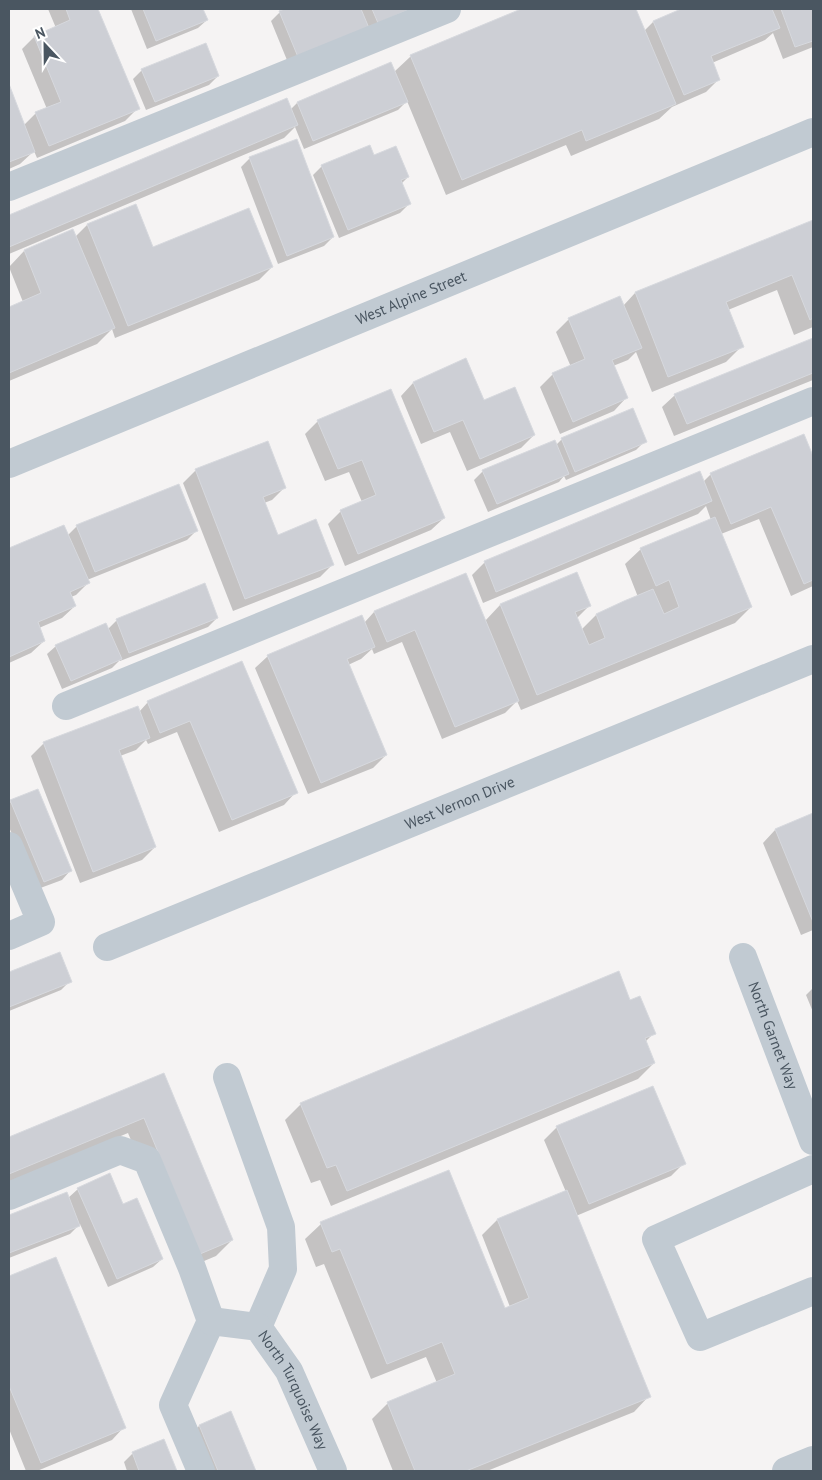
<svg xmlns="http://www.w3.org/2000/svg" width="822" height="1480" viewBox="0 0 822 1480" font-family="'PT Sans',sans-serif">
  <style>
    .shadow { fill: #0003 }
    .building { fill: #cdcfd5; stroke: #d7d9de }
    .lines { fill: none; stroke-linecap: round; stroke-linejoin: round }
    .minor { stroke: #c1cad2; stroke-width: 28 }
    .labels { text-anchor: middle; stroke-width: 4; stroke-linejoin: round; paint-order: stroke }
    .street-label { font-size: 15px; fill: #4a5661; stroke: #fff }
  </style>
  <rect width="100%" height="100%" fill="#f5f3f3"/>
  <path class="shadow" d="M48,9H97L138,108L125,121L37,158L34,151L20,164L9,169V88L23,126L36,113L47,109L22,49L34,37L56,28Z
    M131,9H202L207,20L198,28L147,49Z
    M288,9H419L289,65L271,21L280,12Z
    M524,9H635L644,31L653,22L684,9H813V47L783,59L773,33L765,40L712,63L719,79L706,92L672,107L659,119L571,156L566,145L446,195L407,101L398,110L304,149L295,127L284,138L9,254V216L286,100L290,110L297,103L394,72L410,57Z
    M142,70L218,76L209,85L146,110L133,79Z
    M374,156L408,177L401,184L409,204L400,213L339,238L313,175L322,166Z
    M250,158L333,237L324,246L278,264L241,167Z
    M813,221V327L794,335L777,290L728,310L742,346L726,362L652,392L636,352L628,360L613,366L626,398L614,411L560,434L540,387L553,374L571,367L556,332L569,319L623,306L635,293Z
    M87,225L153,249L272,267L259,280L115,338L112,329L97,344L9,381V308L23,302L9,267L24,251L72,231L75,237Z
    M813,339V380L674,436L662,407L675,395Z
    M465,360L483,402L534,435L521,448L467,471L450,432L421,444L401,396L413,383Z
    M632,410L645,441L636,450L566,480L564,476L559,482L488,512L474,480L483,471L556,445L561,440Z
    M318,421L444,518L431,530L345,566L328,524L341,511L362,502L349,472L325,481L305,434Z
    M803,436L813,459V586L791,596L759,519L721,534L751,607L735,623L521,710L517,701L505,713L442,739L402,642L374,654L372,649L361,659L348,665L386,755L373,768L308,794L255,668L268,656L364,623L374,612L465,574L485,621L500,605L577,574L589,606L576,619L581,630L596,615L638,597L625,564L641,549L711,520L706,506L698,514L483,603L472,575L485,562L703,482L711,474Z
    M196,470L285,487L272,500L264,503L277,536L333,564L320,577L233,611L183,483Z
    M64,526L68,535L77,526L196,531L187,540L87,580L88,583L76,595L71,597L75,606L62,618L39,628L44,641L31,653L9,663V549Z
    M217,618L208,627L120,661V660L112,668L62,689L47,654L56,646L108,629L117,620Z
    M242,662L296,792L284,805L219,832L177,732L148,744L146,740L136,750L120,756L155,847L142,860L80,883L31,756L44,743L139,712L148,702Z
    M38,791L70,871L62,880L35,890L9,827V803Z
    M813,815V930L801,935L763,843L775,830Z
    M59,953L70,981L61,990L9,1011V974Z
    M813,988V1012L806,995Z
    M630,1002L654,1033L645,1042L654,1063L638,1079L331,1206L320,1180L311,1183L285,1120L301,1104Z
    M163,1074L232,1240L216,1256L185,1269L128,1133L9,1183V1139Z
    M557,1127L684,1163L671,1176L576,1216L649,1396L634,1412L487,1471H393L372,1419L388,1403L437,1383L426,1357L371,1379L324,1264L316,1267L305,1239L321,1224L504,1309L510,1307L482,1235L497,1220L566,1192L544,1140Z
    M78,1189L123,1205L162,1259L153,1267L108,1287L80,1224L70,1234L9,1258V1216L66,1194L68,1198Z
    M55,1258L124,1427L112,1440L37,1471H26L9,1429V1277Z
    M231,1413L255,1471H205L190,1435L199,1426Z
    M163,1441L175,1471H127L124,1462L133,1453Z"/>
  <path class="building" d="M66,9H98L140,109L49,146L35,112L61,102L34,36L70,20Z
    M143,9H203L208,20L156,41Z
    M285,9H361L369,28L298,57L279,11Z
    M372,9H410L378,23Z
    M521,9H636L676,104L586,141L582,130L462,180L410,55Z
    M681,9H772L780,28L711,56L720,80L684,95L653,21Z
    M781,9H813V41L795,47Z
    M206,43L219,76L155,102L141,69Z
    M391,62L408,102L313,141L297,102Z
    M9,84L35,152L9,162Z
    M287,98L298,125L9,247V215Z
    M297,139L334,237L287,256L249,157Z
    M370,145L374,155L396,146L409,177L401,180L411,204L348,230L321,165Z
    M136,204L153,247L249,208L273,267L128,326L87,224Z
    M813,220V318L810,320L792,275L726,302L744,347L668,377L635,292Z
    M73,229L115,328L9,373V307L41,293L24,250Z
    M620,296L642,348L612,360L628,398L573,422L552,373L585,359L568,318Z
    M813,338V373L687,424L674,394Z
    M466,358L484,400L515,387L535,435L480,459L463,420L434,432L413,382Z
    M391,389L445,518L358,554L340,510L376,495L362,460L338,469L317,420Z
    M633,408L647,442L575,472L561,438Z
    M804,434L813,456V580L804,584L771,507L731,524L710,473Z
    M555,440L569,474L497,504L482,470Z
    M268,441L286,488L263,497L278,535L316,519L334,565L245,599L195,469Z
    M700,471L712,501L496,592L484,561Z
    M179,484L198,531L95,572L76,525Z
    M715,517L752,607L537,695L500,604L577,572L591,606L575,612L589,645L605,638L596,614L624,601L653,589L664,614L679,607L669,580L656,586L640,548Z
    M64,525L90,583L70,592L76,606L38,622L45,641L9,657V548Z
    M466,573L519,701L455,727L415,630L387,642L374,611Z
    M205,583L218,618L129,653L116,619Z
    M362,615L375,647L347,659L387,755L321,783L267,655Z
    M106,623L122,659L71,681L55,645Z
    M242,661L298,793L232,820L190,721L160,733L147,701Z
    M138,706L150,738L119,750L156,847L93,872L43,742Z
    M38,789L72,871L44,882L10,800Z
    M813,813V922L775,829Z
    M60,952L72,982L9,1007V972Z
    M619,971L630,1000L640,996L656,1034L645,1038L655,1063L347,1191L336,1165L327,1168L300,1103Z
    M164,1073L233,1240L200,1254L144,1118L9,1174V1137Z
    M653,1086L686,1164L589,1204L556,1126Z
    M449,1170L505,1308L529,1298L497,1219L567,1190L651,1397L466,1471H415L387,1402L455,1374L442,1342L387,1364L340,1249L332,1252L320,1222Z
    M110,1173L123,1204L137,1198L163,1259L117,1279L77,1188Z
    M67,1192L80,1226L9,1253V1215Z
    M56,1257L126,1428L41,1463L9,1386V1276Z
    M231,1411L256,1471H218L199,1425Z
    M164,1439L177,1471H139L132,1452Z"/>
  <g class="lines">
    <g class="minor">
      <path d="M9,187L447,9"/>
      <path id="s1" d="M9,464L813,132"/>
      <path d="M66,706L813,401"/>
      <path d="M9,846L41,922L9,936"/>
      <path id="s2" d="M107,947L813,659"/>
      <path id="s3" d="M743,957L813,1141"/>
      <path d="M227,1077L281,1227L283,1269L258,1327"/>
      <path d="M813,1169L656,1239L700,1337L813,1291"/>
      <path d="M9,1196L120,1150L147,1160L192,1268L211,1321L173,1405L201,1471"/>
      <path id="s4" d="M211,1321L258,1327L289,1371L333,1471"/>
      <path d="M786,1471L813,1460"/>
    </g>
  </g>
  <g class="labels">
    <g class="street-label">
      <text dy="5" stroke="none"><textPath href="#s1" startOffset="435">West Alpine Street</textPath></text>
      <text dy="5" stroke="none"><textPath href="#s2" startOffset="381">West Vernon Drive</textPath></text>
      <text dy="5" stroke="none"><textPath href="#s3" startOffset="84">North Garnet Way</textPath></text>
      <text dy="5" stroke="none"><textPath href="#s4" startOffset="120">North Turquoise Way</textPath></text>
    </g>
  </g>
  <rect width="822" height="1480" fill="none" stroke="#4a5661" stroke-width="20"/>
  <g transform="translate(45 45) rotate(338)" stroke="#ffffff" stroke-width="4" paint-order="stroke">
  <path d="M0-4L9 19L0 12L-9 19Z" fill="#4a5661"/>
  <text y="-8" font-size="14" font-weight="bold" text-anchor="middle" fill="#4a5661">N</text>
  </g>
</svg>
